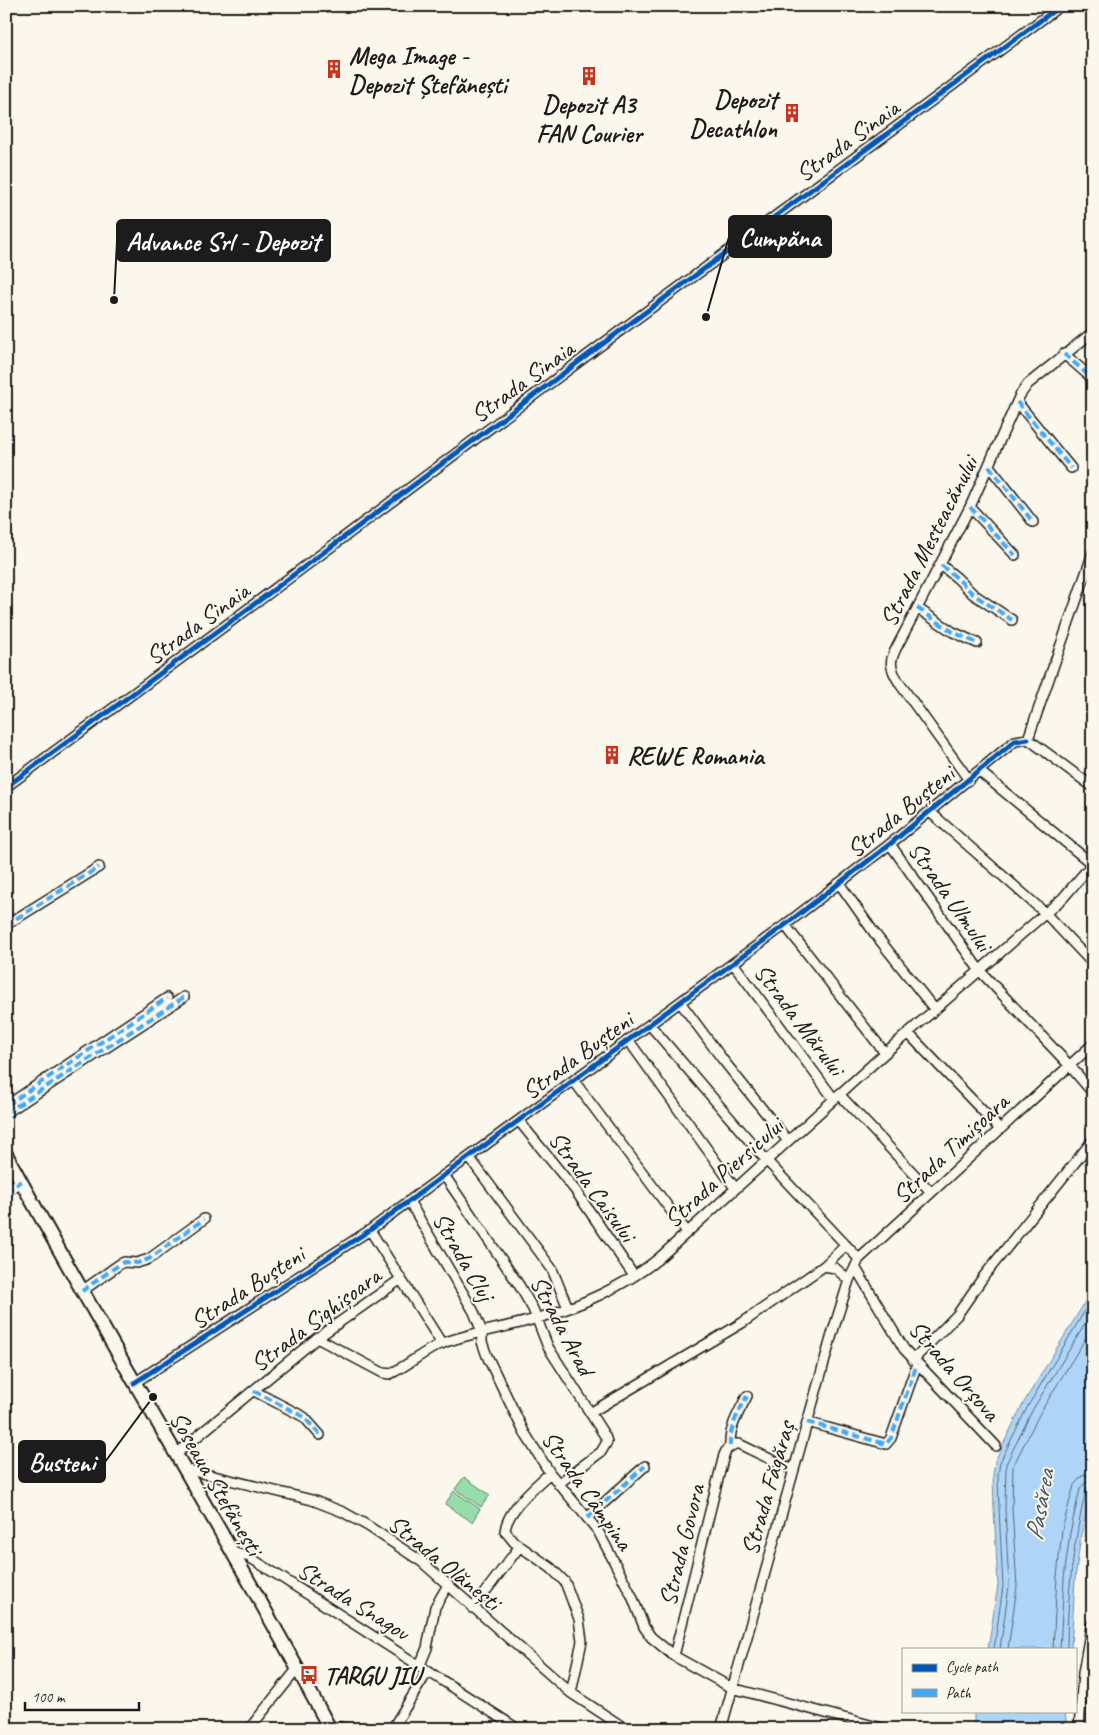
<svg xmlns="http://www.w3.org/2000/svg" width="1099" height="1735" viewBox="0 0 1099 1735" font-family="Caveat,sans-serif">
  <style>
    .green { fill: #97ddab; stroke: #5a7c64 }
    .water { fill: #aed5f8; stroke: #748ba0 }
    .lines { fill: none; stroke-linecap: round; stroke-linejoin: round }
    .shore { stroke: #566674; stroke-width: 1 }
    .minor-casing { stroke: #1c1c1c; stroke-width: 12 }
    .secondary-casing { stroke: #1c1c1c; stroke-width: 16 }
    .minor { stroke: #fbf7ec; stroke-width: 9 }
    .secondary { stroke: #fbf7ec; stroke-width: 12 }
    .quiet { stroke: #3fa9f5; stroke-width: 4; stroke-dasharray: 8 4; stroke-linecap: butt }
    .cycleway-casing { stroke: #fbf7ec; stroke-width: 8 }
    .cycleway { stroke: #0057b8; stroke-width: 5 }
    .labels { text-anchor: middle; stroke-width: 4; stroke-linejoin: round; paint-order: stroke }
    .poi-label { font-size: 25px; font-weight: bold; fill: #1c1c1c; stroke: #fbf7ec; text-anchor: start }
    .street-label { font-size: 25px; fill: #1c1c1c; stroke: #fbf7ec }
    .water-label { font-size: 26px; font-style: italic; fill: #48545e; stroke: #fbf7ec }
    .leader { fill: none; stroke: #1c1c1c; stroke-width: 2 }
    .callout-dot { fill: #1c1c1c; stroke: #fbf7ec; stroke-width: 2 }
    .callout { fill: #1c1c1c; stroke: #1c1c1c; stroke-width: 2 }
    .callout-label { font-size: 26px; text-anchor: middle; font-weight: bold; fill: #fff }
  </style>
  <rect width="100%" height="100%" fill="#fbf7ec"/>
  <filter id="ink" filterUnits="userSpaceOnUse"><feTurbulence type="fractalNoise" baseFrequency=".02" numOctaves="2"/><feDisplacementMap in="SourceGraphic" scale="10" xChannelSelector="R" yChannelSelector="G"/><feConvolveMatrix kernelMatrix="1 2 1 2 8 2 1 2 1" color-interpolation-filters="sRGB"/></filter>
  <g filter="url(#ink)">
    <path class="green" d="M464,1477L490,1495L481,1507L455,1489Z
      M454,1491L480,1509L472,1522L445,1504Z"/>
    <path class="water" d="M1093,1286V1486L1081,1535L1075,1579L1071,1649H988L998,1585L994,1509L993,1475L995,1461L1023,1404L1082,1307Z
      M974,1711H1065L1067,1729H974Z"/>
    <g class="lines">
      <path class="shore" d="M994,1649L1003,1586L999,1509L998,1475L1000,1462L1028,1406L1093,1297
        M1000,1649L1009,1586L1005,1509L1006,1464L1033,1409L1093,1311
        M1008,1649L1017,1587L1012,1508L1013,1466L1040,1413L1093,1326
        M1053,1649L1057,1577L1062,1530L1074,1485L1082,1476L1093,1474
        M1060,1649L1064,1578L1070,1533L1080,1489L1085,1483L1093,1481
        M1067,1649C1067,1596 1073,1543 1086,1491L1088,1488H1093"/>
      <g class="minor-casing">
        <path id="minor" d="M1064,354L1093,379
          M1017,402L1071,468
          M989,466L1033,522
          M970,507L1015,555
          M941,565L957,578L973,594L1012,620
          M917,608L953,632L977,643
          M1028,739L1093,553
          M1028,739L1093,787
          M979,771L1092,864
          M969,780L900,684C887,664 890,660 900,641L970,507L1020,395L1028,384L1093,332
          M6,787L237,617L624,328L1060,6
          M930,812L1045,913L1093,964
          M890,844L980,971L1070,1066L1093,1093
          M839,883L875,934L935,1010
          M6,925L99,867
          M785,925L885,1053
          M733,963L834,1099
          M680,1002L723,1060L788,1141
          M650,1025L766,1160L859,1259
          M908,1033L1000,1129
          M629,1041L735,1188
          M574,1081L687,1232
          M839,1094L931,1192
          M6,1106L167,998
          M6,1113L184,997
          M519,1121L575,1190L634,1276
          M469,1157L552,1269L568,1308
          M444,1175L519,1285L533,1309L548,1347L605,1436L607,1442L601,1452L558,1484
          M6,1192L21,1181
          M409,1201L474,1312L482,1332V1342L487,1356L524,1432L550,1473L598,1531L632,1596L644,1627L651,1637L674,1656L732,1688L885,1729
          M370,1230L442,1344
          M824,1266L846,1245
          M855,1267L904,1349L996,1446
          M82,1291L120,1264L124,1262L137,1263L149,1259L204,1219
          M317,1338L383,1373L390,1374C409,1365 425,1350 443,1343C473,1332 505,1328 535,1319C576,1308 625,1286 658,1259L885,1053L1063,898L1093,863
          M913,1360L957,1315L984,1276L1093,1140
          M134,1383L370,1230L409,1201L785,925L890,844L1015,741L1028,739
          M254,1391L304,1417L320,1435
          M590,1413L742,1323L824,1266L835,1268L849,1280
          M807,1422L886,1444L891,1438L917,1364
          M730,1446C729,1427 739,1412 747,1396
          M176,1454L317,1338L401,1279
          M185,1469L312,1500L343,1512L368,1526L422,1562L571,1693L626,1729
          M550,1473C535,1486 507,1510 505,1531L514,1542L551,1568L565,1582L579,1619L582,1641L571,1693
          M587,1518L645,1466
          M231,1552L249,1557L276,1574L518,1729
          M473,1608L520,1546
          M674,1656L724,1455L727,1449L735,1444H739L793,1470
          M420,1665L427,1648L435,1607L448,1585
          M249,1729L298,1668
          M330,1729L340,1727L348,1729
          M392,1729L428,1671
          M721,1729L833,1331L849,1280L859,1259L1093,1044
          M1079,1729L1083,1673L1091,1627L1093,1623"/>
      </g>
      <g class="secondary-casing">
        <path id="secondary" d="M6,1154C111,1348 227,1535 330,1729"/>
      </g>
      <use href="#minor" class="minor"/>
      <use href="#secondary" class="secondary"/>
      <path class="quiet" d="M1064,354L1093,379
        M1017,402L1071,468
        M989,466L1033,522
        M970,507L1015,555
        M941,565L957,578L973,594L1012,620
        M917,608L953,632L977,643
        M6,925L99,867
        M7,1105L167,998
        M6,1113L184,997
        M6,1192L21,1181
        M82,1291L120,1264L124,1262L137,1263L149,1259L204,1219
        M254,1391L304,1417L320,1435
        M807,1422L886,1444L891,1438L917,1364
        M730,1446C729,1427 739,1412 747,1396
        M587,1518L645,1466"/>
      <g class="cycleway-casing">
        <path id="cycleway" d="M6,787L237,617L624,328L1060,6
          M134,1383L370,1230L409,1201L785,925L890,844L1015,741L1028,739"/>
      </g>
      <use href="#cycleway" class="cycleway"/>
    </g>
  </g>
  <defs>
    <g id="building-bare" transform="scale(1.5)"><path d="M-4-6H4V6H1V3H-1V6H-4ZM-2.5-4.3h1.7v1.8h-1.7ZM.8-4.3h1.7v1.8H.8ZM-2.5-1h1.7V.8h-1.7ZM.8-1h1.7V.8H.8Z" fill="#c8321e" stroke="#fbf7ec" stroke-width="2.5" paint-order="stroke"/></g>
    <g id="bus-bare" transform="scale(1.5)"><path d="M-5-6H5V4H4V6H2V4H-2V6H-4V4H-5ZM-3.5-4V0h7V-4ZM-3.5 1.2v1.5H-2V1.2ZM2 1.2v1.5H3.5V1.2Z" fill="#c8321e" stroke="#fbf7ec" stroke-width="2.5" paint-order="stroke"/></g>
  </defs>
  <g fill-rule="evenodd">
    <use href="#building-bare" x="334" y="69"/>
    <use href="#building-bare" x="589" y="76"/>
    <use href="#building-bare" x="792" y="113"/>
    <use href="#building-bare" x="612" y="755"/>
    <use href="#bus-bare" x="309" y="1675"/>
  </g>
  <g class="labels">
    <g class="poi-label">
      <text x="349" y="64">Mega Image -<tspan x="349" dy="29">Depozit Ștefănești</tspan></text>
      <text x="777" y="108" text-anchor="end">Depozit<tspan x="777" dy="29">Decathlon</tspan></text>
      <text x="589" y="113" text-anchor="middle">Depozit A3<tspan x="589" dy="29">FAN Courier</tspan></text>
      <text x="627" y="764">REWE Romania</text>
      <text x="324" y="1684">TARGU JIU</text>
    </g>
    <g class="street-label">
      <text transform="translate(847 140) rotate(-36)" y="9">Strada Sinaia</text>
      <text transform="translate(522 381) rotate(-36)" y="9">Strada Sinaia</text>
      <text transform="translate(928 541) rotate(-63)" y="9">Strada Mesteacănului</text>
      <text transform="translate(197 623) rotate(-36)" y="9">Strada Sinaia</text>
      <text transform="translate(900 811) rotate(-39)" y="9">Strada Bușteni</text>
      <text transform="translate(951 896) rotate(55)" y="9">Strada Ulmului</text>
      <text transform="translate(800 1019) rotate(53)" y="9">Strada Mărului</text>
      <text transform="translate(577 1055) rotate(-36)" y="9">Strada Bușteni</text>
      <text transform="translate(950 1148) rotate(-43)" y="9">Strada Timișoara</text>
      <text transform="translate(723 1172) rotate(-42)" y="9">Strada Piersicului</text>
      <text transform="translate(593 1186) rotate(54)" y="9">Strada Caisului</text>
      <text transform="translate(464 1256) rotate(60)" y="9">Strada Cluj</text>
      <text transform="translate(247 1287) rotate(-33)" y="9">Strada Bușteni</text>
      <text transform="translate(315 1319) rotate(-37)" y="9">Strada Sighișoara</text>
      <text transform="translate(563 1325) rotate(62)" y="9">Strada Arad</text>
      <text transform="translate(955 1370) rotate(49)" y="9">Strada Orșova</text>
      <text transform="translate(217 1483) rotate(60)" y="9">Șoseaua Ștefănești</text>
      <text transform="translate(767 1488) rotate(-74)" y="9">Strada Făgăraș</text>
      <text transform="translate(588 1490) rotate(55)" y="9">Strada Câmpina</text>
      <text transform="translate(681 1545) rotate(-76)" y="9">Strada Govora</text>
      <text transform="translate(445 1562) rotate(39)" y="9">Strada Olănești</text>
      <text transform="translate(354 1600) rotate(32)" y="9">Strada Snagov</text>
    </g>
    <g class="water-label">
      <text transform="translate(1039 1505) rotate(-80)" y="9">Pasărea</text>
    </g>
  </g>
  <path class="leader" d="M706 317L729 237M114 300L117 241M153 1397L105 1462"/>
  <g class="callout-dot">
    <circle cx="706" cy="317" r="5"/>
    <circle cx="114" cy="300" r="5"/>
    <circle cx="153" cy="1397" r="5"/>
  </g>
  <g class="callout">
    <rect x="729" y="216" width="102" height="41" rx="5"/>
    <rect x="117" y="220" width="213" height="41" rx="5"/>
    <rect x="19" y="1441" width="86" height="41" rx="5"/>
  </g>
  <g class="callout-label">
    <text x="780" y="246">Cumpăna</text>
    <text x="223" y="250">Advance Srl - Depozit</text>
    <text x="62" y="1471">Busteni</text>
  </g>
  <rect width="1099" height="1735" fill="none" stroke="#fbf7ec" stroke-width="25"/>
  <rect x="12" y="12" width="1074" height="1710" fill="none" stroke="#1c1c1c" stroke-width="2" filter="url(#ink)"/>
  <rect x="902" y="1648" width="175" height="65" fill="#fbf7ec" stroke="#a29f99"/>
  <rect x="912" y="1664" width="25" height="8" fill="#0057b8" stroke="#a29f99"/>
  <text x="946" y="1672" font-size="15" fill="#1c1c1c">Cycle path</text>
  <rect x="912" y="1689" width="25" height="8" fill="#3fa9f5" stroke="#a29f99"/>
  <text x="946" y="1698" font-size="15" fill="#1c1c1c">Path</text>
  <path d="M25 1702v8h114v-8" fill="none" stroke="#1c1c1c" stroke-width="2.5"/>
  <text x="32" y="1702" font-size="15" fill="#1c1c1c" stroke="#fbf7ec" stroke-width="4" paint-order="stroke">100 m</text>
</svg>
